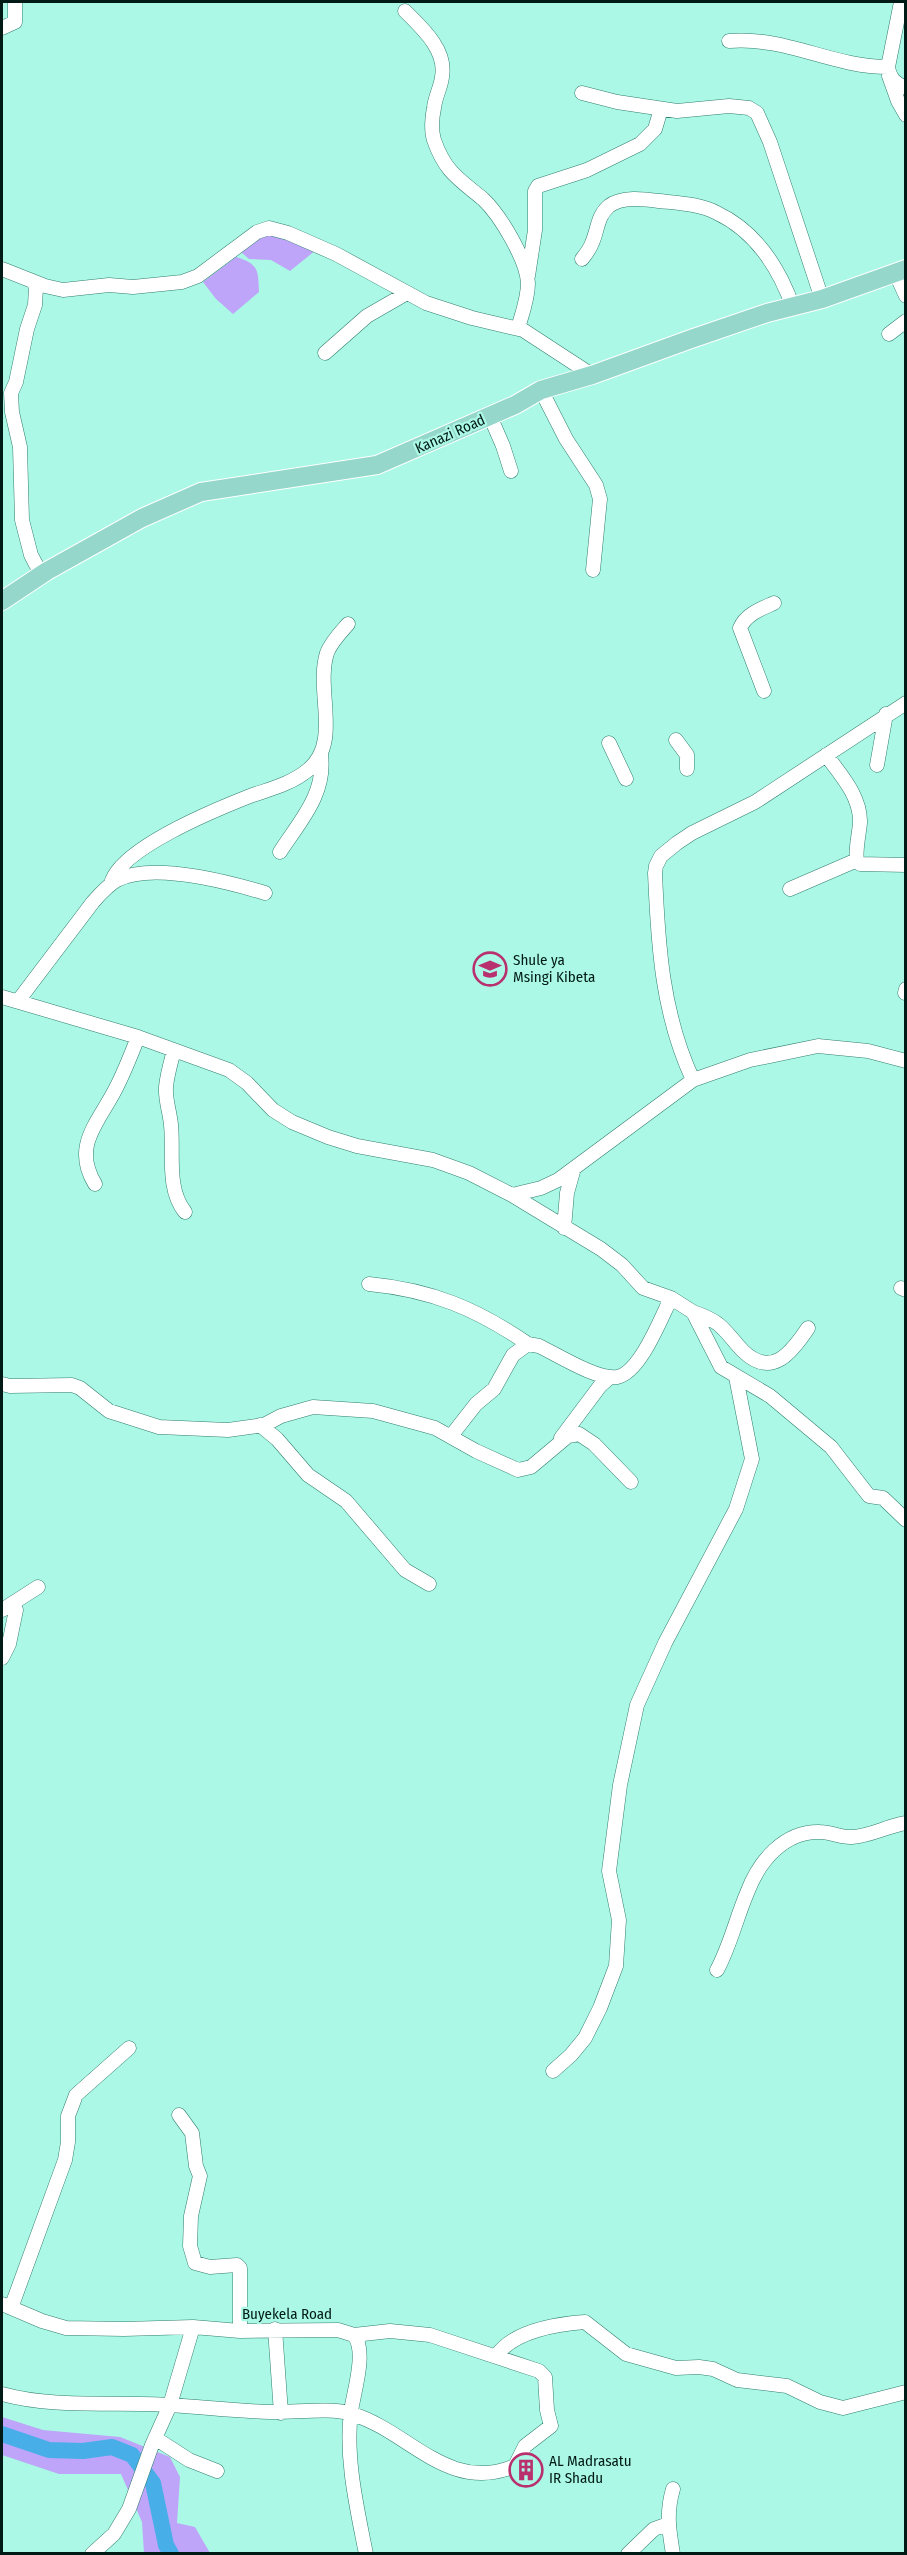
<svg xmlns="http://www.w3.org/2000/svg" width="907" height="2555" viewBox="0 0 907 2555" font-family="'Fira Sans Condensed',sans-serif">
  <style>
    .green { fill: #bea5f9 }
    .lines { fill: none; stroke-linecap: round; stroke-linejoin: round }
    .river { stroke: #48aee8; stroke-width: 16 }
    .minor-casing { stroke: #307e6e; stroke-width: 15 }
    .major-casing { stroke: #fff; stroke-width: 20 }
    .minor { stroke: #fff; stroke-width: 14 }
    .major { stroke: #95d7ca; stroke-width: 18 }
    .labels { text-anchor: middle; stroke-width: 4.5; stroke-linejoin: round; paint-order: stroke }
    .street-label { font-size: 15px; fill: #001b15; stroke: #acf8e6 }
    .poi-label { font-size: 15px; fill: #001b15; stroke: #acf8e6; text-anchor: start }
  </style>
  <rect width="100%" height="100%" fill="#acf8e6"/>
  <path class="green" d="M269,231L316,250L290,271L271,260L249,259L241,252Z
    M236,257C259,264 258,270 259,292L233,314L216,299L203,282Z
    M2,2417L43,2430L120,2437L170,2457L180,2477L177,2523L195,2527L210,2553H144L142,2522L121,2474H59L2,2455Z"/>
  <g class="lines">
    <path class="river" d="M2,2434L49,2450L83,2451L112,2447L132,2455L153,2483L166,2545L171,2554"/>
    <g class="minor-casing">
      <path id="minor" d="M901,2L888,67C890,79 895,83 906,88
        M405,11C422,28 447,50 442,77C441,87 435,97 434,108C432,117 431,131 434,140C445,172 459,179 483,199C500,215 527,260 528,283C528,299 522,314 518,328
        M2,28L15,22V2
        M729,41C785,36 832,67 888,67
        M889,76L898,101L906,115
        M582,93L617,102L677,111L729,106L749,108L757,113L770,142L822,299
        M582,259C586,254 590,249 592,243C598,230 597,216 609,206C622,196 644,199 659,201C677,203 701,204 717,213C757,232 779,268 793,307
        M2,269L45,286L63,290L109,285L133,287L182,282L198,276L257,232L269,228L288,233L336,254L426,303L472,318L523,330L592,375
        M895,272L906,296
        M528,276L535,230V191L538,186L587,170L640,144L655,129L661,109
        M34,282L36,288L35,305L27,329L16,382L11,393L12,412L20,447L22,520L31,555L42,576
        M889,334L906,321
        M325,353L367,316L407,293
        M541,390L566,439L596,485L600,499L593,570
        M490,416L503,446L511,471
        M764,691L740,628C746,614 761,609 774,603
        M676,740L687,755V769
        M609,743L626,779
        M826,755C841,775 861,797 860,823C859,835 855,850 857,861L860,864L906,865
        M877,765L886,714
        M280,852C300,821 326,794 321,755
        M111,884C118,849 217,809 250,796C270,789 291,784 308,770C342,742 315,691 327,653C331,642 341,632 348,624
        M790,889L857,860
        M905,993L906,989
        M2,997L138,1037L229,1070L247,1083L273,1110L292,1122L328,1137L357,1146L433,1160L469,1173L512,1195L601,1249L622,1265L643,1288L671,1298L693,1312L721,1367L770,1396L831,1447L869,1496L883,1498L906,1520
        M18,1001L93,902C100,894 108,885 117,880C153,862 228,882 265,893
        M174,1050C171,1062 167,1075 166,1087C165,1100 170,1112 171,1125C174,1153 166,1188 185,1212
        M693,1080C662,1014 658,945 655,873L656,866L661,856L677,843L692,833L755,802L906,703
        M95,1184C72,1146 98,1123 115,1090C124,1073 131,1055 138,1037
        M512,1195L541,1188L558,1180L693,1080L750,1060L818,1046L868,1051L906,1061
        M564,1228L567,1193L574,1168
        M369,1284C432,1290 477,1309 528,1344
        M901,1288L906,1290
        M693,1312C702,1315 710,1318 718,1324C728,1332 734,1342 743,1351C772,1379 792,1352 808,1328
        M2,1384L10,1386L72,1385L80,1388L109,1411L159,1427L228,1430L264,1425L281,1416L313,1407L373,1411L435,1428L476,1451L518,1470L531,1467L568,1436L579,1434L594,1444L631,1482
        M260,1425L277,1439L308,1475L346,1501L405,1570L429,1584
        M451,1436L476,1404L494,1389L513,1355L528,1344L539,1346C558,1355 597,1380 617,1377C640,1373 661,1318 671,1298
        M561,1438L600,1386L610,1377
        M2,1610L38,1587
        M2,1658L9,1644L16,1610L12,1604
        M717,1970C730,1946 736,1919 747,1893C759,1861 784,1831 820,1832C831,1832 841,1838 852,1837C871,1836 887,1826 906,1823
        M553,2071L571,2055L585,2038L600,2008L616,1966L619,1920L609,1871L620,1785L637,1705L665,1643L736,1509L752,1459L736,1377
        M179,2115L192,2133L196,2166L200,2176L191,2216L190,2246L195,2263L210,2267L237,2265L240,2268V2331
        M2,2304L42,2321L66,2328L124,2329L193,2327L240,2331L338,2330L354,2335C367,2351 354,2391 351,2411C345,2458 357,2508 366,2554
        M11,2308L65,2160L68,2142V2116L76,2095L129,2048
        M275,2329L281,2413
        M497,2355C514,2331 557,2324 585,2322L626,2354L676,2368L699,2367L713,2369L737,2380L787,2386L820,2402L843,2408L906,2392
        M2,2394C57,2409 114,2401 170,2405C203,2407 236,2411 270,2412C295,2413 329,2407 352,2414C409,2431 448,2494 515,2466L525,2446L551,2426L547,2410L545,2377L539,2371L430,2335L390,2331L354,2335
        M155,2438L189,2460L217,2471
        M92,2554L114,2534L129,2509L152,2445L170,2405L193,2327
        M628,2554L654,2529L668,2524
        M673,2554C669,2530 666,2513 673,2489"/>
    </g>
    <g class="major-casing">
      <path id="major" d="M2,601L47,571L142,518L201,492L377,465L515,405L541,390L592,375L691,339L767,313L822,299L906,269"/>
    </g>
    <use href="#minor" class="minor"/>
    <use href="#major" class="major"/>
  </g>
  <defs>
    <g id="school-ring" transform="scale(1.725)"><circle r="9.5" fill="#acf8e6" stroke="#b8306e" stroke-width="1.5"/><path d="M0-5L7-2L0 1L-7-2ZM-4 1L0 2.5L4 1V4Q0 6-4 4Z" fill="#b8306e"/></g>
    <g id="building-ring" transform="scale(1.725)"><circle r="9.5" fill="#acf8e6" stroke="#b8306e" stroke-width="1.5"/><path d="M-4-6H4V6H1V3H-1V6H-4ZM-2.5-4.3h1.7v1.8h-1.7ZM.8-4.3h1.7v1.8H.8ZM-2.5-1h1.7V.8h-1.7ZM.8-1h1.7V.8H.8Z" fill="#b8306e"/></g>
  </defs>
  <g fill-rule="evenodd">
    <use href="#school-ring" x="490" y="969"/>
    <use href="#building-ring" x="526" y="2470"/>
  </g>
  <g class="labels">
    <g class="street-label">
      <text transform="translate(450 434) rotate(-24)" y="5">Kanazi Road</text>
      <text x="287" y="2319">Buyekela Road</text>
    </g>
    <g class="poi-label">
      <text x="513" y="965">Shule ya<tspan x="513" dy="17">Msingi Kibeta</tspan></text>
      <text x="549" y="2466">AL Madrasatu<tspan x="549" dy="17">IR Shadu</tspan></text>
    </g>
  </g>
  <rect width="907" height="2555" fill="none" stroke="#001b15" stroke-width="6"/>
</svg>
